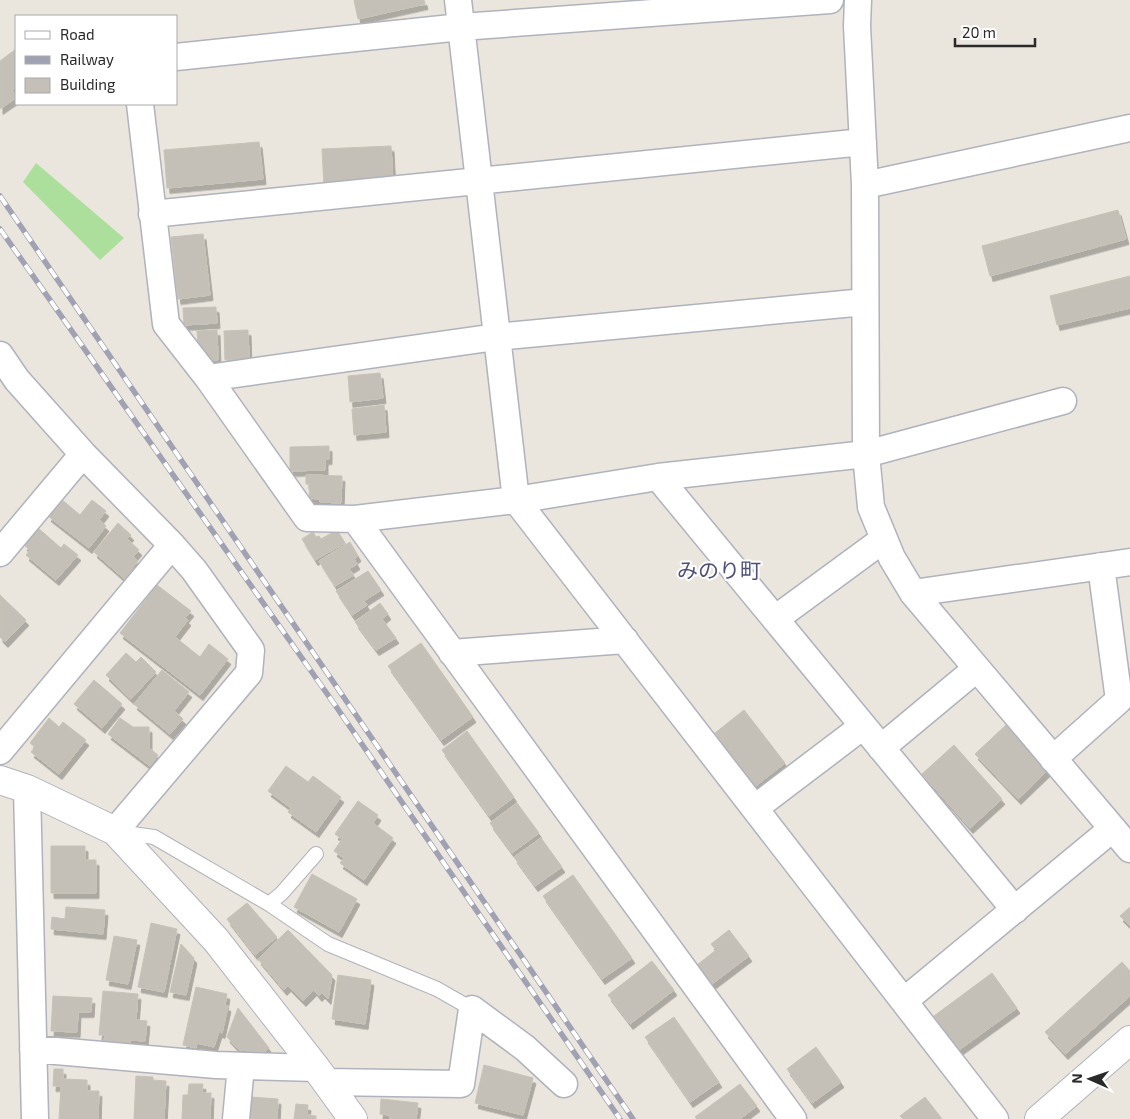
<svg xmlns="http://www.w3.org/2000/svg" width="1130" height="1119" viewBox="0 0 1130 1119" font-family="'Exo 2','Noto Sans JP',sans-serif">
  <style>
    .green { fill: #addf9c }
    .building { fill: #c4c0b8; stroke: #c6c2b6; filter: url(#shadow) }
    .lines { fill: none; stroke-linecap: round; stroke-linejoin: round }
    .service-casing { stroke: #b0b2bd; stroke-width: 16 }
    .minor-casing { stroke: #b0b2bd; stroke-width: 29 }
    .tertiary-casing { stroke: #b0b2bd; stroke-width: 30 }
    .service { stroke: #fff; stroke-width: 14 }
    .minor { stroke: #fff; stroke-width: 26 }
    .tertiary { stroke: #fff; stroke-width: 28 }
    .rail-casing { stroke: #a0a1b3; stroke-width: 5.5 }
    .rail { stroke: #fff; stroke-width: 4; stroke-dasharray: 11; stroke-linecap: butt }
    .labels { text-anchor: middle; stroke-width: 4; stroke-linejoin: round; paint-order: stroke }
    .quarter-label { font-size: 21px; fill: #4d5178; stroke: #fff }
  </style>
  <defs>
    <filter id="shadow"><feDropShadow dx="3" dy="5.5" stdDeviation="0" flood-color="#0004"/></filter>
  </defs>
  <rect width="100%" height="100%" fill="#ebe6dd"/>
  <path class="green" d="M36,163L124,238L100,260L23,182Z"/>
  <path class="building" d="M354,0H424L425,4L358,19Z
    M16,49V87L12,90L16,98L0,109V61Z
    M259,142L263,179L167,188L164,150Z
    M391,146L393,184L324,187L322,149Z
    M1118,210L1126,239L990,276L982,246Z
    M203,234L210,295L178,299L171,237Z
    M1130,276V308L1057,325L1050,296Z
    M216,307L217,323L184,325L183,308Z
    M217,330L218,360H206L198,348L197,331Z
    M248,330L249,359L225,360L224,331Z
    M380,373L383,398L350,402L348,376Z
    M384,405L386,432L354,435L352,409Z
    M329,446V459H325V470L290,471V447Z
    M306,475L342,476L341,503L320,502L319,499L309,498L310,484H306Z
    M61,499L80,515L92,500L106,511L99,520L106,526L89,548L48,516Z
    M118,523L131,535L127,539L139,550L133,557L138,561L133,567L136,570L127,581L94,552Z
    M38,528L61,548L64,544L78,555L56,580L26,555L30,550L24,545Z
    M337,530L345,543L315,560L302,539L313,532L316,537L319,536L321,539Z
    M350,542L358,556L354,559L357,564L349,569L354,575L335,586L319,561Z
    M368,571L381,590L364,601L367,605L352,615L336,591Z
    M157,585L191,611L185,618L188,620L175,637L200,657L209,644L228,659L200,695L120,633Z
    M0,595L26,620L5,642L0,637Z
    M380,603L388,614L382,619L396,638L376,650L355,622Z
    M421,643L473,717L441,740L388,666Z
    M126,653L136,662L141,657L156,672L131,699L106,675Z
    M162,670L189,692L174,711L183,719L170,734L134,704Z
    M94,680L122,704L102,728L74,704Z
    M744,710L785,763L756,786L715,733Z
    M49,718L59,727L63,722L86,740L59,774L31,752L35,747L30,743Z
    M120,718L133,727H149V748L158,755L150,766L108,734Z
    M1006,725L1048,770L1018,799L975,754Z
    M467,731L514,797L489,816L442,750Z
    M954,745L1002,799L970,828L922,774Z
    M286,766L308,782L313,776L341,797L316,832L288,812L291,808L268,791Z
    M358,801L378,815L373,823L393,838L364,880L340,863L344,858L334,851L342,839L335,834Z
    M517,803L539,833L512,853L490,823Z
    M541,838L562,867L535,886L514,857Z
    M51,846H85V860H96V893H51Z
    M312,874L357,899L339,932L294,907Z
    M573,875L632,958L602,979L543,896Z
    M247,903L277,937L255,955L227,919Z
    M66,907L105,910L103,934L51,929L52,917L65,919Z
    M1130,907V926L1120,916Z
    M151,923L177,929L164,992L138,987Z
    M288,930L332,975L328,999L322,993L319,996L314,990L303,1001L288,986L284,990L258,959Z
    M729,930L749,956L712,984L697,965L716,950L711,944Z
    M114,936L137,940L128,984L106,980Z
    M181,944L194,958L186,995L170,992Z
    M652,961L674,990L630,1024L608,995Z
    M1122,962L1130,971V996L1065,1054L1045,1032Z
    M992,973L1017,1008L959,1050L934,1016Z
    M338,975L371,980L365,1024L332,1019Z
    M196,987L227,994L225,1005L228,1006L222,1033L219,1032L214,1047L197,1043L196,1048L183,1045Z
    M103,991L138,994L136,1020L147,1021L145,1041L130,1040V1043L104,1041L105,1035H99Z
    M53,996L92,998L91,1012H78L77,1032L51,1031Z
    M238,1008L269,1048L265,1052L239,1050L227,1037Z
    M674,1017L719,1082L690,1102L645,1037Z
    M816,1047L841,1082L812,1103L787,1069Z
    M484,1065L533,1078L523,1115L475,1103Z
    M54,1069H63V1079L87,1080V1091H99L98,1119H59L61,1086H53Z
    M136,1076L153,1077V1080L166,1081L164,1119H134Z
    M189,1084H203L202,1093H211L210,1119H182L183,1095H188Z
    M740,1084L757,1106L740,1119H697L695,1117Z
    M251,1097L278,1099L277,1119H250Z
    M925,1097L942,1119H903L900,1116Z
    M381,1099L418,1103L416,1119H390V1115L380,1114Z
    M296,1104L308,1105L307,1115L316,1116V1119H294Z"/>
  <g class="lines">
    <g class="service-casing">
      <path id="service" d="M118,832L154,837L269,904L328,944L437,989L472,1009
        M269,904L282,893L316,854"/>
    </g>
    <g class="minor-casing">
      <path id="minor" d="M458,0L516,500L995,1119
        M858,0L857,26L865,185L866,454L871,507L892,558L913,593L1130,849
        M176,57L461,27L830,0
        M140,104L166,324L208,378L307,518L355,519L516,500L658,477L866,454L1063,401
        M865,185L1130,128
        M152,214L863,142
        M0,355L17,380L83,454L172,545L194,570L251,650L249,673L115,831
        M208,378L496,337L865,302
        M658,477L1015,910
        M355,519L793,1119
        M0,553L83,454
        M913,593L1130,562
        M775,619L884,539
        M452,653L625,640
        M881,748L976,669
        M0,751L172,545
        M1053,759L1119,700L1101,566
        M27,789L35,1119
        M755,808L863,726
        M904,1001L1112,829
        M33,1049L216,1065L316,1068
        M326,1082L461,1084L472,1009L525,1048L564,1084
        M236,1119L241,1066"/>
    </g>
    <g class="tertiary-casing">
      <path id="tertiary" d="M0,780L27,789L115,831L216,940L316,1068L353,1119
        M1039,1119L1130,1040"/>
    </g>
    <use href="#service" class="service"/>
    <use href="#minor" class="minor"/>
    <use href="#tertiary" class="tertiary"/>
    <g class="rail-casing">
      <path id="rail" d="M0,196L633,1119
        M0,229L335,705L620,1119"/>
    </g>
    <use href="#rail" class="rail"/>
  </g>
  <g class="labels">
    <g class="quarter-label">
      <text x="719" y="578">みのり町</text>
    </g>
  </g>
  <rect x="15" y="15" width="162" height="90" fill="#ffffff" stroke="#aaaaaa"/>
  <rect x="25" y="31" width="25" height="8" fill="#ffffff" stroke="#aaaaaa"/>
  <text x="60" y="40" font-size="15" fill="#2a2a2a">Road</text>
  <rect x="25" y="56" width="25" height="8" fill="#a0a1b3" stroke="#aaaaaa"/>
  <text x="60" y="65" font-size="15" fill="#2a2a2a">Railway</text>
  <rect x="25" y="78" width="25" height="15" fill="#c4c0b8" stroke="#aaaaaa"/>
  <text x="60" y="90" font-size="15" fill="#2a2a2a">Building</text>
  <g transform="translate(1090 1079) rotate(272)" stroke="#ffffff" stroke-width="4" paint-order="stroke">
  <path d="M0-4L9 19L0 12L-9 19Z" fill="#2a2a2a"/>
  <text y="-8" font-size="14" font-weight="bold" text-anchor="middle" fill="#2a2a2a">N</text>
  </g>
  <path d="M955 38v8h80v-8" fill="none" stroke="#2a2a2a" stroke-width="2.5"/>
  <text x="962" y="38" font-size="15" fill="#2a2a2a" stroke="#ffffff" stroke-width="4" paint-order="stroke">20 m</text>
</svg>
